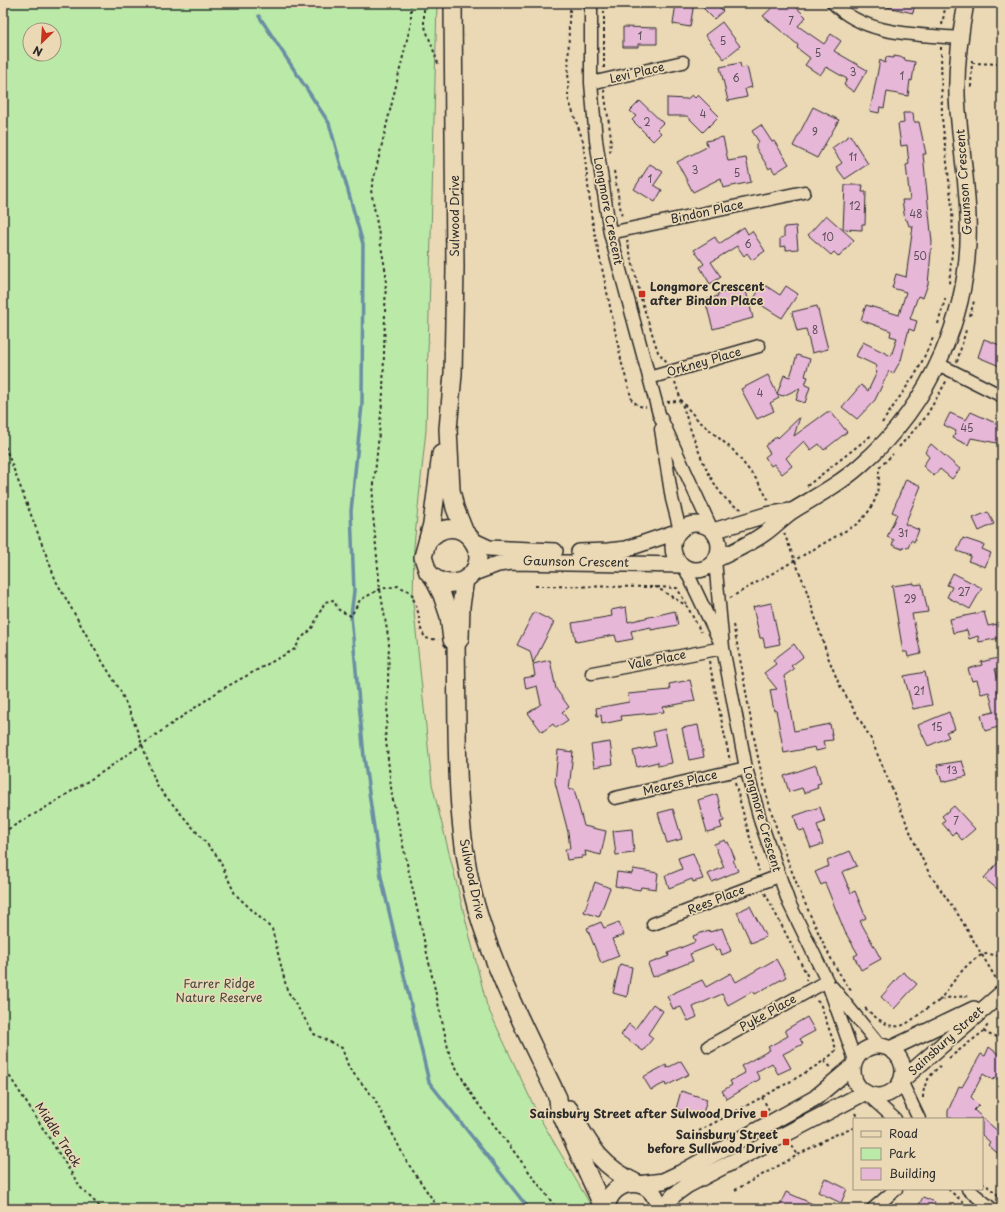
<svg xmlns="http://www.w3.org/2000/svg" width="1005" height="1212" viewBox="0 0 1005 1212" font-family="'Playpen Sans',sans-serif">
  <style>
    .green { fill: #bbe9a7; stroke: #738a69; fill-rule: evenodd }
    .lines { fill: none; stroke-linecap: round; stroke-linejoin: round }
    .stream { stroke: #6a8fa4; stroke-width: 3.5 }
    .building { fill: #e7b7d8; stroke: #2b2b2b }
    .minor-casing { stroke: #2b2b2b; stroke-width: 15 }
    .tertiary-casing { stroke: #2b2b2b; stroke-width: 18 }
    .secondary-casing { stroke: #2b2b2b; stroke-width: 20 }
    .path { stroke: #2b2b2b; stroke-width: 2; stroke-dasharray: 3 3; stroke-linecap: butt }
    .minor { stroke: #ebd9b6; stroke-width: 12 }
    .tertiary { stroke: #ebd9b6; stroke-width: 15 }
    .secondary { stroke: #ebd9b6; stroke-width: 17 }
    .path-bridge { stroke: #2b2b2b; stroke-width: 2; stroke-dasharray: 3 3; stroke-linecap: butt }
    .poi-dot { fill: #c8321e; stroke: #ebd9b6; stroke-width: 1.5 }
    .labels { text-anchor: middle; stroke-width: 3.5; stroke-linejoin: round; paint-order: stroke }
    .number-label { font-size: 10px; fill: #5a4e56 }
    .street-label { font-size: 12px; fill: #2b2b2b; stroke: #ebd9b6 }
    .poi-label { font-size: 12px; font-weight: bold; fill: #2b2b2b; stroke: #ebd9b6; text-anchor: end }
    .park-label { font-size: 12px; fill: #41483e; stroke: #ebd9b6 }
  </style>
  <rect width="100%" height="100%" fill="#ebd9b6"/>
  <filter id="ink" filterUnits="userSpaceOnUse"><feTurbulence type="fractalNoise" baseFrequency=".025" numOctaves="2"/><feDisplacementMap in="SourceGraphic" scale="8" xChannelSelector="R" yChannelSelector="G"/><feConvolveMatrix kernelMatrix="1 2 1 2 8 2 1 2 1" color-interpolation-filters="sRGB"/></filter>
  <g filter="url(#ink)">
    <path class="green" d="M3,3H437L426,430L414,546L413,603L432,784L487,1006L538,1115L593,1209H3ZM30,30H54V54H30Z"/>
    <g class="lines">
      <path class="stream" d="M259,16L329,123L363,244L362,405L351,511L354,591L351,616L364,757L381,877L429,1082L529,1209"/>
    </g>
    <path class="building" d="M676,3H694L690,27L673,24Z
      M698,3H715L723,11L714,19Z
      M777,3H792L806,17L798,26L824,44L831,34L841,41L834,51L867,70L854,92L844,85L847,79L826,67L820,75L805,65L810,58L797,48L798,45L763,16Z
      M887,3H915L913,13L887,7Z
      M722,22L740,46L724,59L705,35Z
      M623,27L657,28V44H638V47H623Z
      M894,56L905,58L904,60L915,62L912,81L910,80L908,96L887,92L884,108L880,107L879,113L870,111L880,60L885,63L886,57L894,58Z
      M740,63L741,68L747,67L752,87L745,89L747,97L728,101L720,67Z
      M692,95L695,98L698,95L719,116L703,132L687,116H667V98L687,99Z
      M640,101L663,123L657,129L661,133L653,141L632,120L636,116L630,111Z
      M813,107L839,120L817,158L793,146Z
      M903,113H913L914,122H919L926,154H923L932,242L928,284L923,298L918,296L910,319L917,321L914,331L909,329L901,360L893,374L889,371L875,400L857,419L842,407L861,385L868,391L877,372L875,370L877,366L856,356L863,342L891,356L897,338L890,336L891,331L861,320L866,305L899,315L906,292L892,288L896,274L906,277L913,226H909L907,220H905L902,200H910L906,165L909,164L907,145L901,146L898,124L904,123Z
      M761,125L772,142L774,141L789,164L775,173L771,167L769,169L756,148V144L759,142L752,131Z
      M850,135L868,164L845,179L836,167L842,163L832,148Z
      M723,137L728,161L746,158L751,182L723,188L721,178L693,192L677,162L707,147L706,141Z
      M650,164L663,172L654,185L662,190L655,202L634,189Z
      M845,185H863L862,192H866L865,224H862V230L843,229Z
      M826,215L854,240L839,257L834,252L831,255L808,235Z
      M796,226L798,249L786,250V246L780,247V238L784,237V227Z
      M744,227L748,234L752,231L765,251L752,260L747,253L744,256L737,246L711,262L721,277L710,284L700,267L704,264L694,250L715,237L719,244Z
      M763,284L780,295L786,286L798,294L782,318L753,300Z
      M745,287L753,318L713,329L705,300L718,296L717,294Z
      M817,306L828,349L812,353L806,329L797,331L792,312Z
      M984,339L1002,346V367L978,357Z
      M797,355L810,359L805,376L808,377L805,385L810,387L805,403L796,400L800,388L783,396L777,394L779,398L770,403L774,411L757,419L741,389L768,375L777,394L784,375L790,377Z
      M827,412H831L847,432L824,450L819,444L811,450L804,441L786,458L792,466L782,474L774,464L771,466L765,457L770,453L765,446L777,436L778,438L800,417L794,436Z
      M971,412L1002,426V444L971,438L968,445L953,438L956,431L944,425L950,413L966,420Z
      M931,444L960,469L952,479L940,469L934,476L923,466L929,457L925,452Z
      M906,479L921,486L905,524L919,530L914,542L911,540L908,548L903,547L902,549L892,545L894,540L887,537L897,514L892,512Z
      M988,512L994,524L979,531L973,518Z
      M963,538L984,545L982,549L991,553L985,567L968,561L971,556L957,551Z
      M953,573L982,588L970,609L947,597L952,587L947,585Z
      M914,583V585L922,584L928,612L912,614L921,654L908,657L907,652H903L892,586Z
      M771,603L780,644L765,647L763,638H760L753,607Z
      M626,607L628,622L675,611L678,625L651,630V627L631,631L633,639L617,642L615,635L576,642L572,623L612,616L611,610Z
      M534,612L554,622L533,663L530,651L517,645Z
      M984,612L988,626L997,624L1000,638L979,642L978,636L969,639L967,630L953,633L950,619Z
      M794,644L803,657L791,666L794,669L784,676L794,731L830,724L833,740L823,741L825,749L816,751L815,747L784,753L776,710L774,711L770,690L777,689L764,673L776,664L773,660Z
      M1002,657V667L995,669L1001,689L997,690L1002,705V730L998,731V727L985,731L981,715L994,712L989,692L981,694L977,680L972,681L968,669L982,665L981,662Z
      M550,660L556,689L569,707L562,712L568,720L556,728L553,724L542,732L528,713L541,704L537,686L526,689L524,678L535,676L533,664Z
      M925,672L932,705L913,709L904,676Z
      M690,680L695,701L663,707L664,712L621,716L622,720L602,724L601,715L597,716L596,708L629,702L628,694L670,690L669,684Z
      M949,712L955,729L946,732L949,737L928,746L918,725Z
      M698,725L704,757L689,760L682,728Z
      M665,729L672,763L658,766V762L637,767L633,751L656,746L653,732Z
      M610,742L613,764L594,767L591,745Z
      M558,750L573,752L569,790L574,789L584,826L606,831L601,855L585,851L586,856H582V858L567,860L565,849H570L568,832L555,782Z
      M962,761L967,776L942,782L937,765Z
      M816,765L821,783L817,784L818,788L804,793L802,788L789,792L784,776Z
      M717,794L724,821L720,822L722,828L707,832L698,800Z
      M954,806L975,829L962,840L955,832L952,835L942,823L945,820L942,816Z
      M820,807L825,822L817,825L823,844L811,848L804,830L799,831L794,816Z
      M673,809L682,839L667,843L658,813Z
      M632,829L634,853L616,855L613,831Z
      M725,840L726,843L728,842L735,859L733,860L738,871L712,882L708,874L724,867L714,844Z
      M850,851L857,866L842,872L851,893L855,891L866,918L860,921L881,959L861,970L854,956L858,954L845,932L825,883L821,885L815,872L829,866L827,861Z
      M693,853L703,879L693,882L692,879L669,888L665,876L682,869L678,858Z
      M1002,858V893L984,878Z
      M633,869L658,873L656,889L641,887L640,890L615,886L617,872L632,874Z
      M595,882L610,888L599,917L584,912Z
      M750,906L766,937L751,943L737,912Z
      M601,922L604,928L619,922L624,935L612,939L619,956L601,963L587,928Z
      M722,928L731,951L722,955L720,949L716,951L713,945L690,954L693,961L653,977L648,964L669,956L668,953L695,942L693,936L709,930L710,932Z
      M776,959L786,977L755,994L753,991L728,1005L722,994L693,1007L697,1017L688,1021L681,1007L673,1009L667,996L702,980L706,987L731,973L736,982Z
      M620,964L632,967L627,997L613,993Z
      M903,972L917,984L894,1009L881,997Z
      M653,1004L663,1011L648,1034L653,1038L643,1051L621,1035L629,1024L635,1029Z
      M807,1017L815,1031L800,1039L803,1044L783,1054L791,1068L778,1074L772,1063L756,1072L760,1079L727,1099L722,1091L732,1085L730,1081L745,1073L741,1066L770,1050L768,1047L788,1036L785,1030Z
      M989,1047L1002,1057V1082L995,1078L993,1080L983,1074L971,1097L979,1105L974,1110L1002,1135V1157L988,1145L990,1142L982,1135V1119H954L948,1117V1111L959,1086L962,1087L981,1054L985,1056Z
      M681,1061L689,1074L666,1086L665,1083L651,1090L643,1077L666,1065L667,1068Z
      M681,1091L707,1099L702,1117L676,1109Z
      M825,1178L847,1189L841,1203L818,1192Z
      M786,1192L824,1209H778Z
      M923,1197L935,1202L932,1209H917Z"/>
    <g class="lines">
      <g class="minor-casing">
        <path id="minor" d="M591,3V83L596,140L610,233L659,414L712,530
          M833,3C866,36 916,34 959,38
          M591,83L683,62
          M610,233L804,192
          M938,364L1002,396
          M649,378L759,346
          M661,429L672,499L680,530
          M715,560L723,648L746,768L761,823L789,903L827,981L855,1060
          M684,566L719,640
          M592,673L723,648
          M615,798L746,768
          M653,924L779,876
          M832,987L880,1046
          M709,1046L827,981
          M901,1081L919,1119
          M867,1094L895,1119
          M968,1189L992,1209
          M873,1209L896,1189"/>
      </g>
      <g class="tertiary-casing">
        <path id="tertiary" d="M673 547a23 23 0 1 1 46 0a23 23 0 1 1-46 0Z
          M713,531L766,515L791,511
          M474,541L489,548L555,551
          M579,552L608,551L626,549L679,531
          M715,560C732,552 750,544 765,533C775,526 784,516 794,510C817,496 841,483 861,465C932,403 972,311 968,217C967,177 959,137 957,96C956,65 960,34 966,3
          M471,574L498,564L512,562L682,565
          M853 1071a25 25 0 1 1 50 0a25 25 0 1 1-50 0Z
          M890,1049L974,1009
          M902,1080L1002,993
          M638,1184L663,1181L680,1173L815,1098L853,1066
          M662,1209L674,1195L688,1185L864,1093"/>
      </g>
      <g class="secondary-casing">
        <path id="secondary" d="M453,3L455,268L453,374L448,429L451,490L455,508L465,533
          M441,454L432,524L423,557L428,572L433,577L442,595L449,616L452,640
          M427,542C460,502 501,562 462,581C452,585 442,583 433,577
          M465,579L461,606L460,638L456,645C458,731 453,822 476,906C495,973 528,1035 558,1098L559,1110L604,1209
          M569,1109C590,1144 597,1164 636,1183
          M606,1209C610,1175 657,1175 658,1209"/>
      </g>
      <path class="path" d="M411,3V23L371,190L386,274L383,393L372,504L380,589L389,642L387,721L385,731L392,796L450,1057L473,1097L557,1209
        M424,3V24L439,66
        M571,3L569,19L568,98L583,141L592,220L622,364L632,400L639,406L646,407
        M942,25L946,3
        M941,47L942,118L952,207L953,242L949,284
        M972,63L1002,64
        M604,68V3
        M971,87L972,58
        M604,90L611,137L610,153
        M614,171L622,218
        M627,240L642,302L658,352L667,362
        M970,316L974,301
        M938,324L946,296
        M957,362L966,330
        M675,382C686,413 708,501 742,509
        M667,402L677,401L682,402L698,420L733,450L757,480L769,501
        M882,423L918,370L933,338
        M3,441L56,581L91,643L120,690L134,722L157,786L218,857L235,894L272,929L287,990L314,1034L342,1048L349,1068L374,1098L407,1162L439,1209
        M899,447L925,418L947,380
        M807,486L873,434
        M784,533L805,586L828,657L839,684L871,739L917,848L929,873L959,916L998,982
        M535,586L656,587L687,606L701,632
        M657,587L677,588L687,605
        M730,598L857,524C876,507 879,493 879,468L893,454
        M733,625C744,673 750,723 761,771C772,822 792,876 814,923C825,947 836,971 852,992
        M709,661L730,761
        M735,783L759,871
        M3,832L40,811L104,771L219,691L295,649L301,638L311,630L325,602L333,600L339,610L351,616L360,600L380,589L398,586L411,592L418,612L421,629L425,638L438,640
        M765,893L807,975L806,980
        M939,1001C950,987 968,957 986,954C992,954 997,956 1002,957
        M865,1008C904,1044 905,1019 939,1001C949,996 960,997 970,996
        M984,1031L987,1034L1002,1038
        M949,1058L984,1031L989,1023
        M824,1061L832,1068
        M3,1066L81,1188L102,1209
        M762,1097L769,1110
        M923,1098C923,1083 930,1075 940,1066
        M855,1113L858,1119
        M699,1131C718,1120 832,1063 836,1049L820,1003L815,1000
        M792,1146L798,1155
        M982,1182L1002,1198
        M948,1189L971,1209
        M735,1190L832,1136L854,1128"/>
      <use href="#minor" class="minor"/>
      <use href="#tertiary" class="tertiary"/>
      <use href="#secondary" class="secondary"/>
      <path class="path-bridge" d="M994,988L1002,982"/>
    </g>
  </g>
  <g class="poi-dot">
    <rect x="638" y="290" width="8" height="8" rx="2"/>
    <rect x="760" y="1110" width="8" height="8" rx="2"/>
    <rect x="782" y="1138" width="8" height="8" rx="2"/>
  </g>
  <g class="labels">
    <g class="number-label">
      <text x="791" y="25">7</text>
      <text x="640" y="40">1</text>
      <text x="723" y="45">5</text>
      <text x="818" y="57">5</text>
      <text x="853" y="76">3</text>
      <text x="902" y="80">1</text>
      <text x="736" y="82">6</text>
      <text x="703" y="118">4</text>
      <text x="647" y="126">2</text>
      <text x="815" y="136">9</text>
      <text x="853" y="161">11</text>
      <text x="695" y="174">3</text>
      <text x="737" y="177">5</text>
      <text x="650" y="183">1</text>
      <text x="855" y="210">12</text>
      <text x="916" y="218">48</text>
      <text x="828" y="241">10</text>
      <text x="748" y="248">6</text>
      <text x="920" y="260">50</text>
      <text x="815" y="334">8</text>
      <text x="760" y="397">4</text>
      <text x="967" y="432">45</text>
      <text x="903" y="537">31</text>
      <text x="964" y="596">27</text>
      <text x="910" y="603">29</text>
      <text x="919" y="695">21</text>
      <text x="937" y="731">15</text>
      <text x="952" y="774">13</text>
      <text x="956" y="825">7</text>
    </g>
    <g class="street-label">
      <text transform="translate(637 73) rotate(-13)" y="4">Levi Place</text>
      <text transform="translate(964 182) rotate(-94)" y="4">Gaunson Crescent</text>
      <text transform="translate(608 211) rotate(79)" y="4">Longmore Crescent</text>
      <text transform="translate(707 212) rotate(-12)" y="4">Bindon Place</text>
      <text transform="translate(455 216) rotate(-90)" y="4">Sulwood Drive</text>
      <text transform="translate(704 362) rotate(-16)" y="4">Orkney Place</text>
      <text transform="translate(576 562) rotate(1)" y="4">Gaunson Crescent</text>
      <text transform="translate(657 660) rotate(-11)" y="4">Vale Place</text>
      <text transform="translate(680 783) rotate(-13)" y="4">Meares Place</text>
      <text transform="translate(762 819) rotate(74)" y="4">Longmore Crescent</text>
      <text transform="translate(472 879) rotate(78)" y="4">Sulwood Drive</text>
      <text transform="translate(716 900) rotate(-21)" y="4">Rees Place</text>
      <text transform="translate(768 1013) rotate(-29)" y="4">Pyke Place</text>
      <text transform="translate(946 1041) rotate(-42)" y="4">Sainsbury Street</text>
      <text transform="translate(58 1135) rotate(57)" y="4">Middle Track</text>
    </g>
    <g class="poi-label">
      <text x="650" y="291" text-anchor="start">Longmore Crescent<tspan x="650" dy="14">after Bindon Place</tspan></text>
      <text x="756" y="1118">Sainsbury Street after Sulwood Drive</text>
      <text x="778" y="1139">Sainsbury Street<tspan x="778" dy="14">before Sullwood Drive</tspan></text>
    </g>
    <g class="park-label">
      <text x="219" y="988">Farrer Ridge<tspan x="219" dy="14">Nature Reserve</tspan></text>
    </g>
  </g>
  <rect width="1005" height="1212" fill="none" stroke="#ebd9b6" stroke-width="16"/>
  <rect x="8" y="8" width="989" height="1196" fill="none" stroke="#2b2b2b" stroke-width="1.5" filter="url(#ink)"/>
  <rect x="853" y="1118" width="130" height="72" fill="#ebd9b6" stroke="#9e937e"/>
  <rect x="861" y="1131" width="20" height="6" fill="#ebd9b6" stroke="#9e937e"/>
  <text x="889" y="1138" font-size="12" fill="#2b2b2b">Road</text>
  <rect x="861" y="1148" width="20" height="12" fill="#bbe9a7" stroke="#9e937e"/>
  <text x="889" y="1158" font-size="12" fill="#2b2b2b">Park</text>
  <rect x="861" y="1168" width="20" height="12" fill="#e7b7d8" stroke="#9e937e"/>
  <text x="889" y="1178" font-size="12" fill="#2b2b2b">Building</text>
  <g transform="translate(42 42) rotate(205)"><circle r="19" fill="#ebd9b6" stroke="#9e937e"/>
  <path d="M0-3L7 15L0 10L-7 15Z" fill="#c8321e"/>
  <text y="-6" font-size="11" font-weight="bold" text-anchor="middle" fill="#2b2b2b">N</text>
  </g>
</svg>
